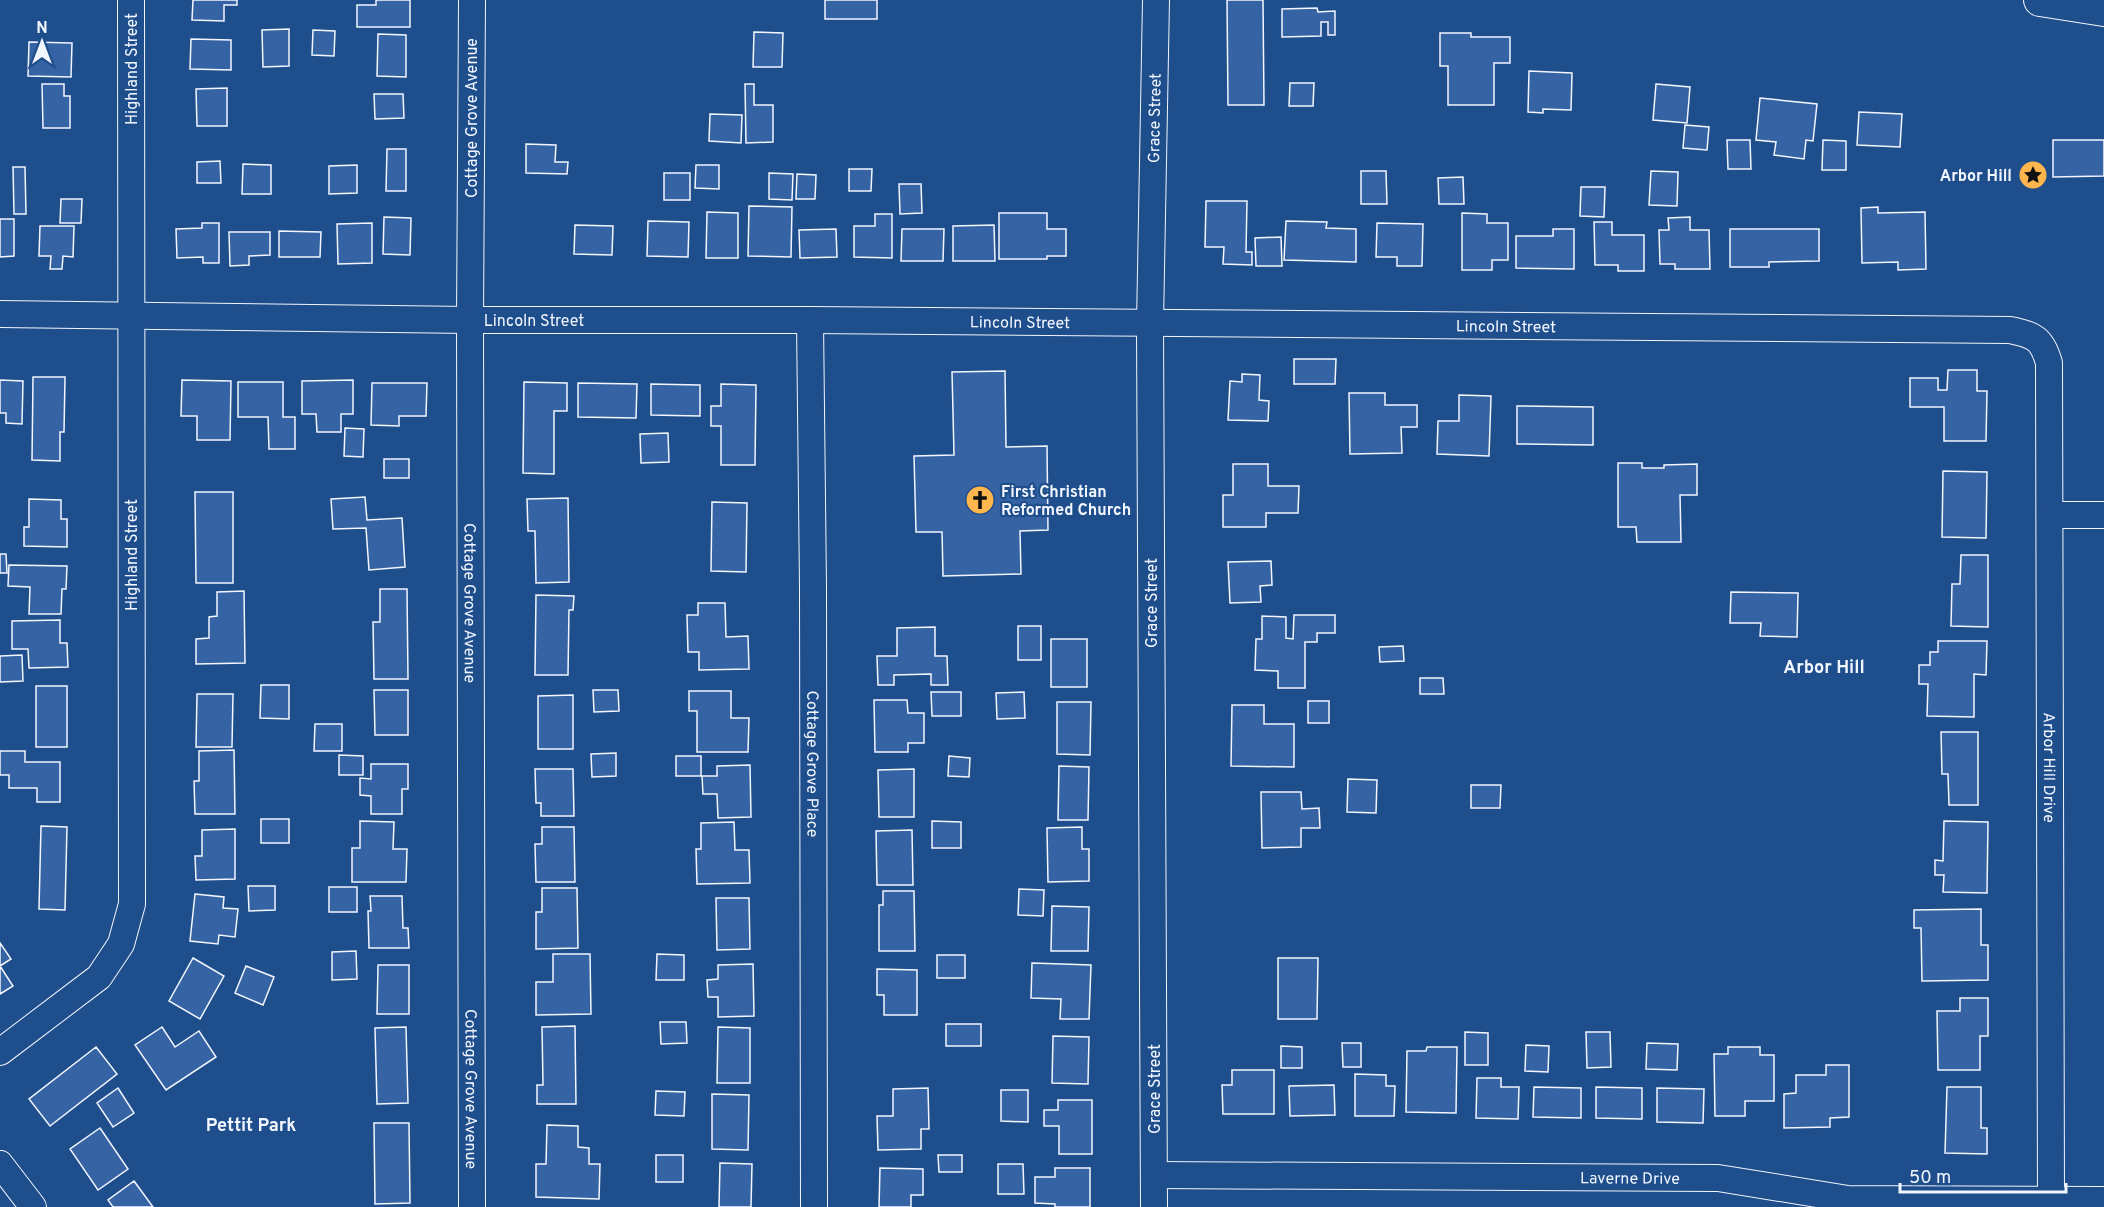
<svg xmlns="http://www.w3.org/2000/svg" width="2104" height="1207" viewBox="0 0 2104 1207" font-family="Overpass,sans-serif">
  <style>
    .building { fill: #3563a3; stroke: #f2f6ff; stroke-width: 1.5 }
    .lines { fill: none; stroke-linecap: round; stroke-linejoin: round }
    .minor-casing { stroke: #f2f6ff; stroke-width: 28 }
    .major-casing { stroke: #f2f6ff; stroke-width: 34 }
    .minor { stroke: #1f4e8c; stroke-width: 26 }
    .major { stroke: #1f4e8c; stroke-width: 32 }
    .labels { text-anchor: middle; stroke-width: 4.5; stroke-linejoin: round; paint-order: stroke }
    .street-label { font-size: 16px; fill: #f2f6ff; stroke: #1f4e8c }
    .poi-label { font-size: 16px; font-weight: bold; fill: #f2f6ff; stroke: #1f4e8c; text-anchor: end }
    .neighbourhood-label { font-size: 18px; font-weight: bold; fill: #f2f6ff; stroke: #1f4e8c }
  </style>
  <rect width="100%" height="100%" fill="#1f4e8c"/>
  <path class="building" d="M193,0H237V5H224V21L192,20Z
    M376,0H410V27H357V5H376Z
    M825,0H877V19H825Z
    M1227,0H1263L1264,105H1228Z
    M1317,8L1318,12L1335,11V35H1328V22H1321V36L1282,37V9Z
    M289,29V66L263,67L262,30Z
    M313,30L335,31L334,56L312,55Z
    M754,32L783,33L782,67H753Z
    M1440,33H1471V37H1510V63H1494V105H1448V66H1440Z
    M378,34L406,35V77L377,76Z
    M191,39L231,40V70L190,69Z
    M29,42L72,43L71,77L28,76Z
    M1529,71L1572,73L1571,110L1543,109V113L1528,112Z
    M1290,83H1314L1313,106H1289Z
    M42,84H64V96H70V128H43Z
    M745,84H754V105H773V142L746,143Z
    M1656,84L1690,87L1687,123L1653,120Z
    M227,88V126H197L196,89Z
    M374,94H403L404,118L375,119Z
    M1760,98L1817,104L1813,141L1806,140L1804,159L1774,155L1776,142L1756,140Z
    M1859,112L1902,114L1900,147L1857,145Z
    M710,114L742,115L741,143L709,141Z
    M1685,125L1709,127L1707,150L1683,148Z
    M1727,140H1750L1751,169H1728Z
    M1823,140L1846,141V170H1822Z
    M2053,140H2104V176L2053,177Z
    M526,144L556,145L555,162H568L567,174L526,173Z
    M387,149H406V191H386Z
    M220,161L221,183H197V162Z
    M243,164L271,165V194H242Z
    M357,165V193L329,194V166Z
    M696,165H719V189L695,188Z
    M13,167H25L26,214H14Z
    M849,169H872L871,191H849Z
    M1361,171H1386L1387,204H1361Z
    M1651,171L1678,172L1677,206L1649,205Z
    M664,173H690V200H664Z
    M769,173L793,174L792,200L769,199Z
    M797,174L816,175L815,199H796Z
    M1463,177L1464,204H1439L1438,178Z
    M899,184H921L922,213L900,214Z
    M1581,187H1605L1604,217L1580,216Z
    M61,199H82L81,223H60Z
    M1206,201H1247L1246,252H1252V265L1223,264L1224,247H1205Z
    M749,206L792,207L791,257L748,256Z
    M1878,207V213L1925,212L1926,269L1898,270V262L1862,263L1861,208Z
    M707,212L738,213V258H706Z
    M999,213H1047V229H1066V256H1047V259H999Z
    M1462,213L1487,214V223H1508V260H1492V270H1462Z
    M875,214H892V258L854,257V226H875Z
    M384,217L411,218L410,255L383,254Z
    M1690,217V230H1709L1710,269H1675V264H1660L1659,230H1669L1668,218Z
    M0,219H14V256L0,257Z
    M648,221L689,222L688,257L647,256Z
    M1286,221L1327,222L1326,228L1356,229V262L1284,260Z
    M1594,222H1612V235H1644V271H1618V265H1595Z
    M202,223H219V263H203V257L177,258L176,229L202,228Z
    M372,223V263L338,264L337,224Z
    M1377,223L1423,224L1422,266H1397V257H1376Z
    M575,225L613,226L612,255L574,254Z
    M994,225L995,261H953V226Z
    M40,226H74L73,257L63,256L62,269H50L51,256H39Z
    M836,229L837,257L800,258L799,230Z
    M902,229H944L943,261H901Z
    M1553,229H1574V269L1516,268V236H1553Z
    M1730,229H1819V261L1769,262V267H1730Z
    M279,231L321,232L320,257H279Z
    M229,232H270V255L249,256V265L230,266Z
    M1281,237L1282,266H1256L1255,238Z
    M1294,359H1336L1335,384H1294Z
    M1948,370H1977V391H1987L1986,441H1944V407H1910V378H1938V390H1947Z
    M1005,371L1006,447L1047,446L1048,530L1020,531L1021,574L943,576L942,532H916L914,456L954,455L952,372Z
    M1242,374L1260,375L1259,400L1269,401L1268,421L1228,420L1230,381L1242,382Z
    M33,377H65L64,432H60V461L32,460Z
    M0,380L23,381L22,424L6,423V413H0Z
    M182,380L231,381L230,440H197V416H181Z
    M353,380V414H341V432H317L316,414H302V381Z
    M238,382H283V417H295V449H269L268,417H238Z
    M524,382L567,383V411H554V474L523,473Z
    M372,383H427L426,416H399V426L371,425Z
    M578,383L637,384L636,418L578,417Z
    M651,384L700,385V416L651,415Z
    M721,384L756,385L755,465H721V426H711V406H721Z
    M1349,393H1385V405H1417V427H1401L1402,453L1350,454Z
    M1459,395L1491,396L1489,456L1437,454L1438,421H1459Z
    M1517,406L1593,407V445L1517,444Z
    M345,428L364,429L363,457L344,456Z
    M668,433L669,462L641,463L640,434Z
    M384,459H409V478H384Z
    M1618,463H1642V468H1664V465L1697,464V495H1680L1681,542H1637L1636,527H1618Z
    M1233,464H1268V486H1299L1298,513H1266V527H1223V495H1233Z
    M1943,471L1987,472L1986,538L1942,537Z
    M195,492H233V583H196Z
    M365,497L367,520L402,518L405,567L369,570L366,528L333,529L331,499Z
    M568,498L569,582L536,583L535,531H528L527,499Z
    M29,499L61,500V519H67V547L24,546V527H29Z
    M712,502L747,503L746,572L711,571Z
    M0,554H6L7,573H0Z
    M1961,555H1988V627L1951,626L1952,584H1960Z
    M1271,561L1272,585L1260,586L1261,602L1230,603L1228,562Z
    M9,565L67,566L66,589H62L61,614H29L30,587L8,586Z
    M380,589H407L408,679H374L373,622H380Z
    M244,591L245,663L196,664V639L209,638V617L217,616V592Z
    M1731,592L1798,593L1797,637L1760,636L1761,623H1730Z
    M536,595L574,596L573,610H569L568,675H535Z
    M698,603H725L726,637L748,636L749,669L699,670V652H688L687,615H698Z
    M1294,615H1335V633H1317V642H1305V688H1278V671L1255,670L1256,639H1262V616L1286,617V638L1293,639Z
    M60,620V643H67L68,667L29,668L28,649H12V621Z
    M1018,626H1041V660H1018Z
    M935,627V656H947L948,685H931V674L894,675V685H878L877,656H897V628Z
    M1051,639H1087V687H1051Z
    M1938,641H1987L1986,675L1974,674V717L1927,716L1928,684H1919V665H1930V652H1938Z
    M1403,646L1404,661L1380,662L1379,647Z
    M22,655L23,681L0,682V656Z
    M1420,678H1443L1444,694H1420Z
    M261,685H289V719L260,718Z
    M36,686H67V747H36Z
    M374,690H408V735H375Z
    M593,690H618L619,711L594,712Z
    M689,691H731V718H749L748,752H697V711H689Z
    M931,692H961V716H932Z
    M1024,692L1025,718L997,719L996,693Z
    M197,694H233L232,747H196Z
    M573,695V749H538V696Z
    M874,700H907L908,713H924V743H908V752H875Z
    M1308,701H1329V723H1308Z
    M1057,702H1091L1090,755L1057,754Z
    M1232,705H1264V724H1294V767L1231,766Z
    M315,724H342V751H314Z
    M1941,732H1978V805H1949L1948,774H1942Z
    M234,750L235,814H195L194,781H199V751Z
    M0,751H25V762H60V802H37V788H9V775H0Z
    M616,753V776L592,777L591,754Z
    M339,755L363,756V775H339Z
    M676,756H701V776H676Z
    M949,756L970,758L969,777L948,776Z
    M371,764H408V789H402V814H371V796L360,795V778L371,779Z
    M750,765L751,817L718,818L717,794H703L702,776H717V766Z
    M1059,766L1089,767L1088,820H1058Z
    M535,769H573L574,816H541V803H536Z
    M914,769V817H879L878,770Z
    M1348,779L1377,780L1376,813L1347,812Z
    M1471,785H1501L1500,808H1471Z
    M1261,792H1301L1302,809L1319,808L1320,828H1301V847L1262,848Z
    M261,819H289V843H261Z
    M360,821L394,822L393,849H407L406,882H352V848H360Z
    M932,821L961,822V848H932Z
    M1944,821L1988,822L1987,893L1943,892L1944,875H1935V860L1943,861Z
    M734,822L735,850H749L750,883L697,884L696,849H701V823Z
    M41,826L67,827L65,910L39,909Z
    M542,827H574L575,882H536L535,844H542Z
    M1082,827V849H1089V881L1048,882L1047,828Z
    M235,829V879L196,880L195,856H202V830Z
    M912,830L913,885H877L876,831Z
    M248,886H275V910L249,911Z
    M329,887H357V912H329Z
    M542,888H577L578,948L536,949V912H542Z
    M1019,889L1044,890L1043,916L1018,915Z
    M883,891H914L915,951H879V905H883Z
    M195,894L224,897L223,908L238,909L235,937L219,935L218,944L190,941Z
    M370,896H402L403,928H408L409,948H369L368,911H371Z
    M716,898H749L750,949L717,950Z
    M1052,906L1089,907L1088,951H1051Z
    M1981,909V945H1988V980L1922,981L1921,928H1914V910Z
    M0,943L11,959L0,966L13,986L0,994Z
    M356,951L357,979L332,980V952Z
    M553,954H590L591,1014L536,1015V982H553Z
    M657,954L684,955V980H656Z
    M937,955H965V978H937Z
    M193,958L224,976L200,1019L169,1001Z
    M1278,958H1318L1317,1019H1278Z
    M1032,963L1091,965L1089,1019H1060L1061,999L1031,998Z
    M753,964L754,1016L718,1017V997H708L707,980L718,979V965Z
    M378,965H409V1014H377Z
    M246,966L274,977L263,1005L235,993Z
    M877,969L917,970V1015H884V995H877Z
    M1960,998H1988V1036H1980V1070H1938L1937,1011H1960Z
    M660,1022H686L687,1043L661,1044Z
    M946,1024H981V1046H946Z
    M575,1026L576,1104H537V1085H543L542,1027Z
    M162,1027L175,1047L199,1031L216,1057L166,1090L135,1045Z
    M406,1027L408,1103L377,1104L375,1028Z
    M718,1027L750,1028V1083H717Z
    M1465,1032L1488,1033V1065H1465Z
    M1586,1032H1610L1611,1067L1587,1068Z
    M1053,1036L1089,1037L1088,1084L1052,1083Z
    M1342,1043H1361V1067H1343Z
    M1647,1043L1678,1044L1677,1070L1646,1069Z
    M1526,1045L1549,1046L1548,1072L1525,1071Z
    M1281,1046L1302,1047V1068H1281Z
    M96,1047L117,1074L50,1126L29,1099Z
    M1427,1047H1457L1456,1113L1406,1112L1407,1051H1426Z
    M1728,1047H1760V1055H1774V1101H1745V1116H1715L1714,1054H1728Z
    M1826,1065H1849V1117L1830,1118V1127L1784,1128V1094L1796,1093V1075H1826Z
    M1232,1070H1274V1114H1223L1222,1085H1232Z
    M1355,1074L1386,1075V1086H1395L1394,1116H1355Z
    M1477,1078H1501V1087H1519L1518,1119L1476,1118Z
    M1334,1085L1335,1115L1290,1116L1289,1086Z
    M1534,1087L1581,1088V1118L1533,1117Z
    M1596,1087L1642,1088V1119L1596,1118Z
    M1947,1087H1981V1128H1987V1154L1945,1153Z
    M118,1088L134,1113L113,1127L97,1103Z
    M928,1088L929,1129H921V1149L878,1150L877,1116H893V1089Z
    M1657,1088L1704,1089L1703,1123L1657,1122Z
    M1001,1090H1028V1122L1001,1121Z
    M656,1091L685,1092L684,1116L655,1115Z
    M712,1094L749,1095L748,1150L712,1149Z
    M1058,1100H1092V1154H1059V1126H1044V1110H1058Z
    M374,1123H409L410,1203L375,1204Z
    M547,1125L578,1126V1147L589,1148V1164H600L599,1199L536,1197V1164H546Z
    M100,1128L128,1169L98,1190L70,1149Z
    M656,1155H683V1182H656Z
    M938,1155H962V1172H939Z
    M720,1163L752,1164L751,1207H719Z
    M998,1164H1023L1024,1194H998Z
    M880,1168L923,1169V1195H911V1207H879Z
    M1055,1168H1090V1207H1055V1204L1035,1203V1177H1055Z
    M134,1181L153,1207H113L108,1200Z"/>
  <g class="lines">
    <g class="minor-casing">
      <g id="minor">
        <path id="s1" d="M472,0L470,320L472,1207"/>
        <path id="s2" d="M0,314L470,320H810L2010,330C2034,335 2042,338 2049,363L2051,1200"/>
        <path id="s3" d="M810,320L813,588L814,1207"/>
        <path d="M2050,515H2104"/>
        <path d="M0,1052L99,977L121,944L132,904L131,0"/>
        <path d="M0,1164L33,1207"/>
        <path id="s4" d="M1154,1175L1718,1178L1848,1199L2104,1200"/>
        <path id="s5" d="M1154,1207L1150,324L1156,0"/>
      </g>
    </g>
    <g class="major-casing">
      <path id="major" d="M2040,0L2104,10"/>
    </g>
    <use href="#minor" class="minor"/>
    <use href="#major" class="major"/>
  </g>
  <defs>
    <g id="sight-disc" transform="scale(1.5)"><circle r="9.5" fill="#ffb74d" stroke="#1f4e8c"/><path d="M0-6L1.8-2.2L6-1.7L2.9 1.2L3.7 5.4L0 3.3L-3.7 5.4L-2.9 1.2L-6-1.7L-1.8-2.2Z" fill="#111"/></g>
    <g id="church-disc" transform="scale(1.5)"><circle r="9.5" fill="#ffb74d" stroke="#1f4e8c"/><path d="M-1.2-6h2.4v3.5h3.3v2.4h-3.3V6h-2.4V-.1h-3.3v-2.4h3.3Z" fill="#111"/></g>
  </defs>
  <g fill-rule="evenodd">
    <use href="#sight-disc" x="2033" y="175"/>
    <use href="#church-disc" x="980" y="500"/>
  </g>
  <g class="labels">
    <g class="street-label">
      <text transform="translate(131 69) rotate(-90)" y="6">Highland Street</text>
      <text transform="translate(471 118) rotate(-90)" y="6">Cottage Grove Avenue</text>
      <text dy="6" stroke="none"><textPath href="#s5" startOffset="1089">Grace Street</textPath></text>
      <text dy="6" stroke="none"><textPath href="#s2" startOffset="534">Lincoln Street</textPath></text>
      <text dy="6" stroke="none"><textPath href="#s2" startOffset="1020">Lincoln Street</textPath></text>
      <text dy="6" stroke="none"><textPath href="#s2" startOffset="1506">Lincoln Street</textPath></text>
      <text transform="translate(131 555) rotate(-90)" y="6">Highland Street</text>
      <text dy="6" stroke="none"><textPath href="#s1" startOffset="603">Cottage Grove Avenue</textPath></text>
      <text transform="translate(1151 603) rotate(-90)" y="6">Grace Street</text>
      <text dy="6" stroke="none"><textPath href="#s3" startOffset="444">Cottage Grove Place</textPath></text>
      <text dy="6" stroke="none"><textPath href="#s2" startOffset="2470">Arbor Hill Drive</textPath></text>
      <text dy="6" stroke="none"><textPath href="#s1" startOffset="1089">Cottage Grove Avenue</textPath></text>
      <text transform="translate(1154 1089) rotate(-90)" y="6">Grace Street</text>
      <text dy="6" stroke="none"><textPath href="#s4" startOffset="476">Laverne Drive</textPath></text>
    </g>
    <g class="poi-label">
      <text x="2012" y="181">Arbor Hill</text>
      <text x="1001" y="497" text-anchor="start">First Christian<tspan x="1001" dy="18">Reformed Church</tspan></text>
    </g>
    <g class="neighbourhood-label">
      <text x="1824" y="673">Arbor Hill</text>
      <text x="251" y="1131">Pettit Park</text>
    </g>
  </g>
  <g transform="translate(42 42)" stroke="#1f4e8c" stroke-width="4.5" paint-order="stroke">
  <path d="M0-4.5L10 22L0 15L-10 22Z" fill="#f2f6ff"/>
  <text y="-9" font-size="16" font-weight="bold" text-anchor="middle" fill="#f2f6ff">N</text>
  </g>
  <path d="M1900 1183v9h166v-9" fill="none" stroke="#f2f6ff" stroke-width="3"/>
  <text x="1909" y="1183" font-size="18" fill="#f2f6ff" stroke="#1f4e8c" stroke-width="4.5" paint-order="stroke">50 m</text>
</svg>
